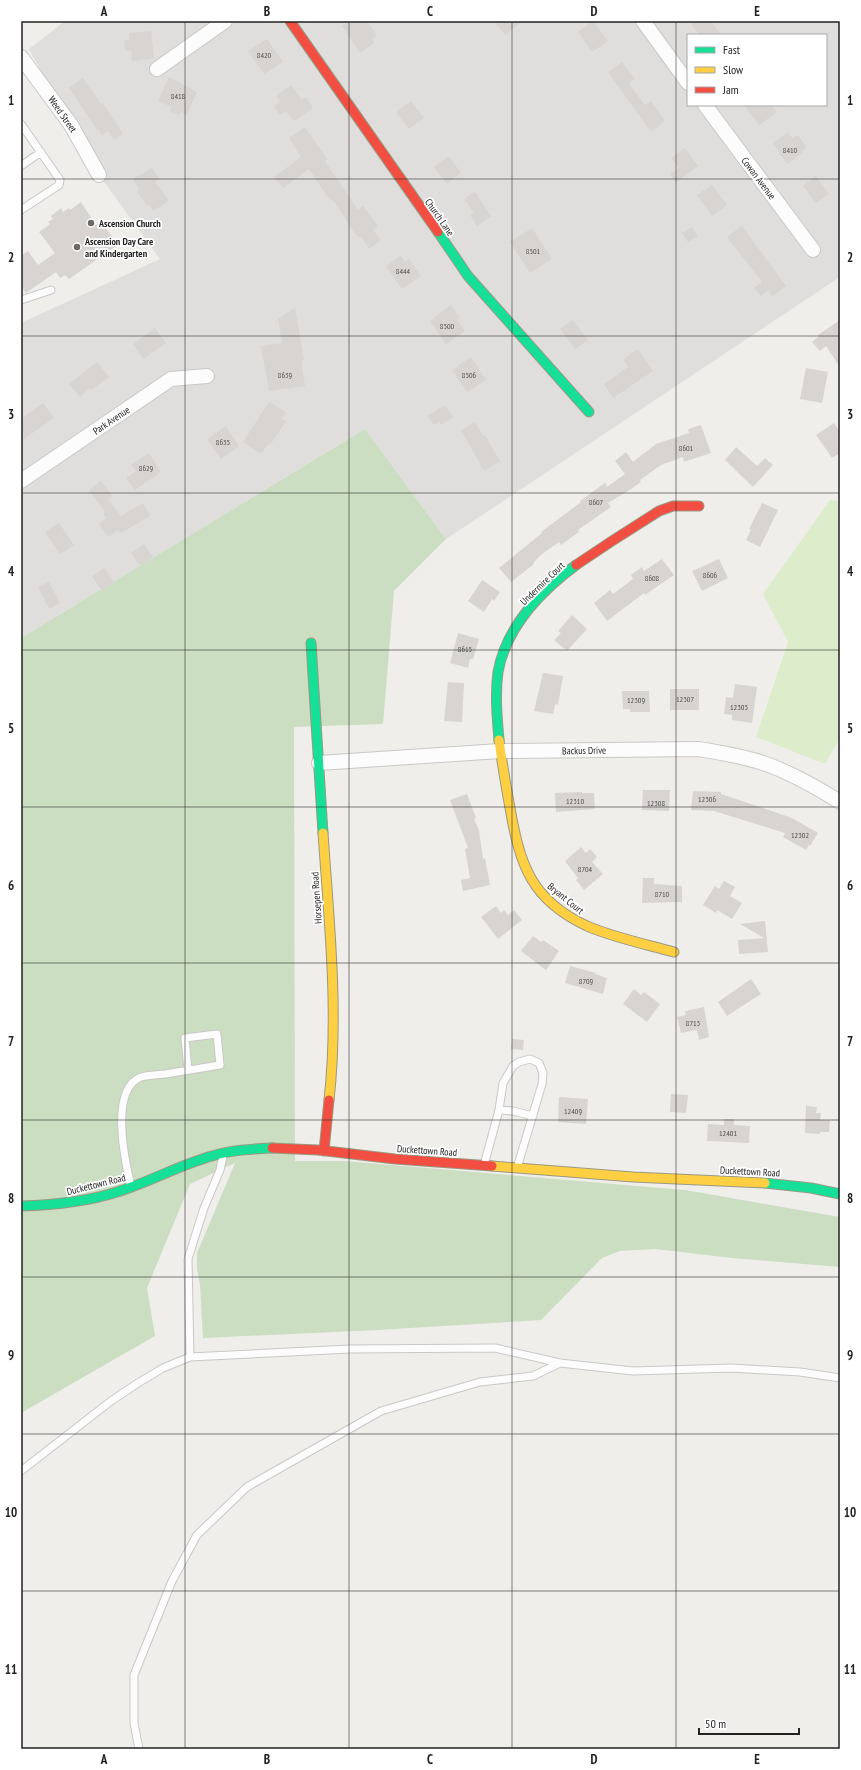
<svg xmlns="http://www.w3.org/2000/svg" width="861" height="1770" viewBox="0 0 861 1770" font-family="'PT Sans Narrow',sans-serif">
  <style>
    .residential { fill: #dfdedc; fill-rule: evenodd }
    .grass { fill: #ddeccb }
    .forest { fill: #cbdec1 }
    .building { fill: #d7d4d2 }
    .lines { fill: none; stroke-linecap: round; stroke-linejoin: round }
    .lane-casing { stroke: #c9c8c7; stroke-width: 9 }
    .street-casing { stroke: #c9c8c7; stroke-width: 16 }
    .fast-casing { stroke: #999a82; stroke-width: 11 }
    .slow-casing { stroke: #999a82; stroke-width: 11 }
    .jam-casing { stroke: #999a82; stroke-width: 11 }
    .lane { stroke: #fdfcfc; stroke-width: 7 }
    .street { stroke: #fdfcfc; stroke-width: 14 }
    .fast { stroke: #16e098; stroke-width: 9 }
    .slow { stroke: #ffcf43; stroke-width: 9 }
    .jam { stroke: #f24e42; stroke-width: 9 }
    .grid { fill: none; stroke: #222; stroke-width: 1; stroke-opacity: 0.55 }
    .poi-dot { fill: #6a6968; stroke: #fff; stroke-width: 1.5 }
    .labels { text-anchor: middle; stroke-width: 3.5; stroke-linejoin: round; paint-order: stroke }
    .number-label { font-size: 8px; fill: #4f4e4e }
    .street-label { font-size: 10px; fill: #222; stroke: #fff }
    .poi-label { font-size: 10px; font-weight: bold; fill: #222; stroke: #fff; text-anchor: start }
    .neatline { fill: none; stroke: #222; stroke-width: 1.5 }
    .grid-label { font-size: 13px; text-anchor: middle; font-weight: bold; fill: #222 }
  </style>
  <rect width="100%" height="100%" fill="#f0eeeb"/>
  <path class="residential" d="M65,21H840V277L446,539L365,429L21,638V323L160,259L99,175L29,49ZM688,35H826V105H688Z"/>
  <path class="grass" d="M830,500L840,501V738L825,764L756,737L788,642L763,594Z"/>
  <path class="forest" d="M365,429L446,539L394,591L383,724L294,727L295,1161H344L685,1190L840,1217V1267L732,1258L655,1249L620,1251L602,1258L541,1320L378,1330L203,1338L200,1285L197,1269V1253L235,1163L190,1184L147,1288L155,1336L21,1413V638Z"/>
  <path class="building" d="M349,21H367L377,36L372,39L374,43L360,53L342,26Z
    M494,21H523L505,35Z
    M593,21L608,41L592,52L578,32Z
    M689,21H711L721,35H699Z
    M151,31L154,58L132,61L131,50L125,51L124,40H129V33Z
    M267,39L283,62L264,74L248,51Z
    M622,62L635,79L629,84L645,105L651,101L665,121L651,132L608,72Z
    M169,77L197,92L187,115L181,112L179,115L170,111L172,107L158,101Z
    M83,78L101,104L103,103L123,134L114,140L108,131L102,135L98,129L97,130L69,88Z
    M291,85L302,100L306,97L313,108L294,121L286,111L280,115L274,106L280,101L276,96Z
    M411,101L424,118L409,129L396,112Z
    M744,105H772L777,112L759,125Z
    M305,127L327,159L325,161L358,210L363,206L378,226L373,230L381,240L369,249L362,238L356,235L333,200L332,201L327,196L309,169L283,188L274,177L301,157L289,138Z
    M788,132L792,138L798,135L806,147L801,152L802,153L787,164L773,143Z
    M685,148L698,166L676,182L670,174L679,168L671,158Z
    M449,156L461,173L447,184L434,167Z
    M152,168L159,179L155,181L169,201L153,211L149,204L147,206L137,191L140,190L133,179Z
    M816,176L829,194L816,203L803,186Z
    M712,185L727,205L712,216L697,195Z
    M475,192L491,216L477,226L470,215L474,213L464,199Z
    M81,202L96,225L101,221L113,238L111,239L116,246L69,279L65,275L60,278L56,272L26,293L21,286V256L28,251L38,265L55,253L39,232L50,224L48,222L53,219L51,216L61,208L63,212L69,208L70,210Z
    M742,226L786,286L772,296L768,290L761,296L754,288L762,282L727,237Z
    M692,227L698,236L688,242L682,233Z
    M532,228L552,259L530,273L510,242Z
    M401,256L405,262L409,259L421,276L402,289L386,266Z
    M451,305L460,318L457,320L465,331L446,344L430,321Z
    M295,308L304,360H301L305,386L269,391L261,346L282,343L278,319Z
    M573,320L588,340L575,349L560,329Z
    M840,320V367L826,346L820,351L812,342L819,336L818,335Z
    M155,328L166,343L143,359L133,344Z
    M638,349L653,371L613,398L604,384L628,367L623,359Z
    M471,357L486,380L467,392L452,370Z
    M97,362L109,377L92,390L90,388L80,397L69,384Z
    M806,368L828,372L822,403L800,399Z
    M269,402L286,412L281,419L286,421L270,445L268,444L261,454L243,442Z
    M43,403L54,418L21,441V419Z
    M445,405L453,417L441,425L439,422L434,425L427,416Z
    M475,422L483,436L485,435L500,461L484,471L461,430Z
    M834,423L840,432V453L832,458L816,435Z
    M701,425L711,453L684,462L683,457L661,465L640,480L641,482L631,489L608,503L611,507L578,530L579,532L561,545L559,542L541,555L533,563L534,564L511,582L499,568L542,533L541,532L581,502L580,501L605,483L607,487L625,474L615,461L626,452L633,462L656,444L689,433L688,429Z
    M226,426L239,446L221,459L207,439Z
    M736,447L757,466L765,458L773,465L753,487L725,460Z
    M149,453L161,472L135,490L126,478L136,471L131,465Z
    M101,481L112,496L108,499L121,516L143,503L150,516L121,533L118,530L108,537L99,524L106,518L103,514L105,512L89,490Z
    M762,503L778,510L760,547L746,540L751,530L749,529Z
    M59,523L74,545L60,554L45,532Z
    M144,544L153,557L140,566L131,553Z
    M662,559L674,575L645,595L644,593L607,621L594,603L610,590L613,594L633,579L631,575L642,567L644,571Z
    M719,559L728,578L702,591L692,571Z
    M105,568L114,583L102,591L92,576Z
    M482,580L500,592L494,601L492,599L484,612L468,601Z
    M49,582L60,603L49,609L38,587Z
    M572,615L587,629L567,651L554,640L561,633L558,631Z
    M458,633L479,639L473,659H470L468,668L450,663Z
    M543,673L563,676L558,705L555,704L553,714L534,711Z
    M448,682L464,683L462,722L444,721Z
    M735,684L757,687L752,723L732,720V715L724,714L726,697L733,698Z
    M670,689H699V710H670Z
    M622,691H649L650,712H630V709H623Z
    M643,790H670L669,811L642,810Z
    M693,791L721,792V794L792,818L818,833L810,846L809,845L806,850L783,837L785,833L714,811L691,810Z
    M582,792V793H594L595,809L556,812L555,793Z
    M467,794L476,818L474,819L479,830L483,859L485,858L490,885L463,891L461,880L470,878L465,849L468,848L450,800Z
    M581,847L586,853L590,849L597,857L592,862L603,874L584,890L576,880L578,878L565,861Z
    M643,878H654V884L682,886V902L642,903Z
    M724,881L735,887L730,896L742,903L732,919L717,910L716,913L703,905L715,886L719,889Z
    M496,906L501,913L504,910L508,915L514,910L522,920L498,939L481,917Z
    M765,921L768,952L739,954L738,940L764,938L740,924Z
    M533,936L541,942L543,940L559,951L546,970L521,951Z
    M570,966L596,973L595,974L607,978L603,994L565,983Z
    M751,979L761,994L727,1016L718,1002Z
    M634,989L641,995L644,992L660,1004L647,1022L623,1004Z
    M704,1007L709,1037L699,1040L697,1030L681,1033L677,1017L686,1015L685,1011Z
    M512,1039L524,1040L523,1050L511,1049Z
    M671,1094L688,1095L686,1113L670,1112Z
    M559,1097L588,1099L586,1124L558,1122Z
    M806,1106L817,1107L816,1113H821L820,1120H830L829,1132H820V1134L805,1133Z
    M724,1119H734V1125L750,1126L749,1143L707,1141L708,1124L724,1125Z"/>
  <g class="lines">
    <g class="lane-casing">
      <path id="lane" d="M21,124L60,180L59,185L21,210
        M21,166L41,152
        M21,300L51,290
        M499,1110L513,1111L533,1116
        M484,1165L499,1110L503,1083L513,1066L519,1062L530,1059L539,1063L543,1073L542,1084L517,1168
        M131,1186C125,1162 109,1089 141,1077C148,1075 157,1075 165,1074C183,1071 202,1068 220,1065L217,1034L185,1038L188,1070
        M190,1357L188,1259L204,1208L220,1170L223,1156
        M21,1471L111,1401L138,1383L163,1368L190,1357L350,1349L495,1348L560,1363L633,1371L731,1368L800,1372L840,1378
        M139,1749L134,1723V1675L172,1581L197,1535L247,1487L381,1411L480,1382L533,1376L560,1363"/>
    </g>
    <g class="street-casing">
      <path id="street" d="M643,21L688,83
        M21,57L71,125L99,175
        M157,69L225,21
        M705,105L813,250
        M21,481L171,379L207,376
        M319,763L500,751L699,749C721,753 742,756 763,763C790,772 816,787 840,802"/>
    </g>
    <g class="fast-casing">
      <path id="fast" d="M438,232L468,276L589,412
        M311,643L323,833
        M499,740C497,717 495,694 498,672C506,627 541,591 576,565
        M765,1183L811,1188L840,1194
        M21,1206C54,1205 86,1202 117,1192C150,1182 179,1165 212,1156C231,1150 252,1149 272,1148"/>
    </g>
    <g class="slow-casing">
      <path id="slow" d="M499,740C502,763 506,786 510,808C520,865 531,900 587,926C615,938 645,944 674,952
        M323,833C329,921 339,1012 329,1100
        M492,1166L633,1177L765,1183"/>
    </g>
    <g class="jam-casing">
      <path id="jam" d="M290,21L438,232
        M576,565L612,541L659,511L673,506H699
        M272,1148L318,1150L395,1159L492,1166
        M324,1151L329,1100"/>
    </g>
    <use href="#lane" class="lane"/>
    <use href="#street" class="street"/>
    <use href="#fast" class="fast"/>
    <use href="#slow" class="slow"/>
    <use href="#jam" class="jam"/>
  </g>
  <path class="grid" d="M185,21V1749M349,21V1749M512,21V1749M676,21V1749M21,179H840M21,336H840M21,493H840M21,650H840M21,807H840M21,963H840M21,1120H840M21,1277H840M21,1434H840M21,1591H840"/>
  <g class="poi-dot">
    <circle cx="91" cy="223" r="4"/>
    <circle cx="77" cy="247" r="4"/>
  </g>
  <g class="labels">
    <g class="number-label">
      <text x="264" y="58">8420</text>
      <text x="178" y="99">8418</text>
      <text x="790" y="153">8410</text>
      <text x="533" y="254">8501</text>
      <text x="403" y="274">8444</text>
      <text x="447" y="329">8500</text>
      <text x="285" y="378">8639</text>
      <text x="469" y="378">8506</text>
      <text x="223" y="445">8635</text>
      <text x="686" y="451">8601</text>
      <text x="146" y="471">8629</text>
      <text x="596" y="505">8607</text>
      <text x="710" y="578">8606</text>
      <text x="652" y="581">8608</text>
      <text x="465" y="652">8615</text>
      <text x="685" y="702">12307</text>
      <text x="636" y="703">12309</text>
      <text x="739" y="710">12305</text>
      <text x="707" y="802">12306</text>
      <text x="575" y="804">12310</text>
      <text x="656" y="806">12308</text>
      <text x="800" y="838">12302</text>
      <text x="585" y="872">8704</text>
      <text x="662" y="897">8710</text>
      <text x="586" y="984">8709</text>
      <text x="693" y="1026">8713</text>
      <text x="573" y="1114">12409</text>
      <text x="728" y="1136">12401</text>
    </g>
    <g class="street-label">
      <text transform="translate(63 114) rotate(55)" y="4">Weed Street</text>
      <text transform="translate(759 178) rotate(53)" y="4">Cowan Avenue</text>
      <text transform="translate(440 217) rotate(55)" y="4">Church Lane</text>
      <text transform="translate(111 420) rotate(-34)" y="4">Park Avenue</text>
      <text transform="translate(542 583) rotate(-44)" y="4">Undermire Court</text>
      <text transform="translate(584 750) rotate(-1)" y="4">Backus Drive</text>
      <text transform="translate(316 898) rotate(-94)" y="4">Horsepen Road</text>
      <text transform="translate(566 898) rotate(39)" y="4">Bryant Court</text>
      <text transform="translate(427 1150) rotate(4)" y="4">Duckettown Road</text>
      <text transform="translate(750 1171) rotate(3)" y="4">Duckettown Road</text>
      <text transform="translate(96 1184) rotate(-14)" y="4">Duckettown Road</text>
    </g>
    <g class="poi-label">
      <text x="99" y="227">Ascension Church</text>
      <text x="85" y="245">Ascension Day Care<tspan x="85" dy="12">and Kindergarten</tspan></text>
    </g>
  </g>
  <rect width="861" height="1770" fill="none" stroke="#ffffff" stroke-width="44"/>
  <rect x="687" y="34" width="140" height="72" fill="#ffffff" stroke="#a7a7a7"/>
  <rect x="695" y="47" width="20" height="6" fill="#16e098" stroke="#a7a7a7"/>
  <text x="723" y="54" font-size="12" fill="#222222">Fast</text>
  <rect x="695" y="67" width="20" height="6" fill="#ffcf43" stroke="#a7a7a7"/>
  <text x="723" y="74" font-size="12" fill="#222222">Slow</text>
  <rect x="695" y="87" width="20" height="6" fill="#f24e42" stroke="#a7a7a7"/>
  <text x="723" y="94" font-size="12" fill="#222222">Jam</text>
  <path d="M699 1728v6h100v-6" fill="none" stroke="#222222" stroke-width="2"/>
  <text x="705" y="1728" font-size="12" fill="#222222" stroke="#ffffff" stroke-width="3" paint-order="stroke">50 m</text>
  <rect x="22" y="22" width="817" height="1726" class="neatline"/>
  <g class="grid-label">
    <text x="104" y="16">A</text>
    <text x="267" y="16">B</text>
    <text x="430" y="16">C</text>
    <text x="594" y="16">D</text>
    <text x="757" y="16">E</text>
    <text x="11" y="105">1</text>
    <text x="850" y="105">1</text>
    <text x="11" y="262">2</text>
    <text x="850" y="262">2</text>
    <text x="11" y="419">3</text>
    <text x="850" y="419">3</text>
    <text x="11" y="576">4</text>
    <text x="850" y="576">4</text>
    <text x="11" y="733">5</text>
    <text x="850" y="733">5</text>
    <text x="11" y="890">6</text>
    <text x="850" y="890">6</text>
    <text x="11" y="1046">7</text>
    <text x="850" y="1046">7</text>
    <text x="11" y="1203">8</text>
    <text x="850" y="1203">8</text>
    <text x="11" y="1360">9</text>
    <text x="850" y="1360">9</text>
    <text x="11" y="1517">10</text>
    <text x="850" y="1517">10</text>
    <text x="11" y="1674">11</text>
    <text x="850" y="1674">11</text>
    <text x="104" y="1764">A</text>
    <text x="267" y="1764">B</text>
    <text x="430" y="1764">C</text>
    <text x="594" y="1764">D</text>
    <text x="757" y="1764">E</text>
  </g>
</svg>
